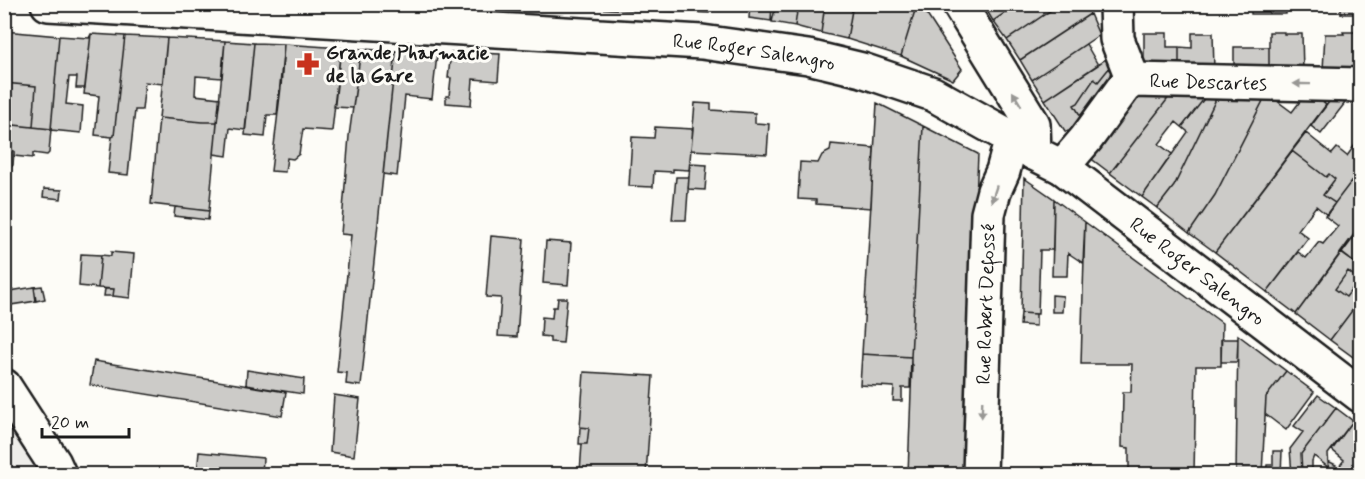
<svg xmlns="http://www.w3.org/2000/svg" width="1365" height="479" viewBox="0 0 1365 479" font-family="Mynerve,sans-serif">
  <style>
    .built { fill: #eeede9 }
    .building { fill: #cccbc8; stroke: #1c1c1c; stroke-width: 1.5; fill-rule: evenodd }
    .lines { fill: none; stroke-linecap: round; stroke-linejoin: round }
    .minor-casing { stroke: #1c1c1c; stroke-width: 38 }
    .minor { stroke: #fdfcf7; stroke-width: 33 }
    .oneway { fill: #989794 }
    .labels { text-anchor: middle; stroke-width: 6; stroke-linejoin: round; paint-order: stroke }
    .poi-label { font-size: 20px; font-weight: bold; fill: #1c1c1c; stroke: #fdfcf7; text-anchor: start }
    .street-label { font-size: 20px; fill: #1c1c1c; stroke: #fdfcf7 }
  </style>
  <rect width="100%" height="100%" fill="#fdfcf7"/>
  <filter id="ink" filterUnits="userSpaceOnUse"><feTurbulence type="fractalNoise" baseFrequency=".0167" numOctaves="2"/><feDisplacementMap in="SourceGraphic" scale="12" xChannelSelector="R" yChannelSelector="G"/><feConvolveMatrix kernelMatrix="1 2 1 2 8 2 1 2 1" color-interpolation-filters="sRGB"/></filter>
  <g filter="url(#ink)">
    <path class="built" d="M4,382L50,474H5Z"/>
    <path class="building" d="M547,4H577V7L547,6Z
      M577,4H610V9L577,7Z
      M610,4H650V11L610,9Z
      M650,4H690V12L650,11Z
      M690,4H709V13L690,12Z
      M750,4H772L771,21L749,18Z
      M776,4H798L795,26L772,22Z
      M798,4H825L821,33L795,26Z
      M825,4H853L847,39L821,33Z
      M853,4H917L901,56L847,39Z
      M917,4H920L962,69L953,80L901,56Z
      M983,4H1018L993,21Z
      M1018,4H1060L1007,40L993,21Z
      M1060,4H1087L1090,14L1020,60L1007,40Z
      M1251,4H1269V14H1251Z
      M1269,4H1286V14H1269Z
      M1341,4H1358V14H1341Z
      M1090,14L1099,35L1032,80L1020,60Z
      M4,31L59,36L51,129L33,127L36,86L4,83Z
      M1360,31V70H1359L1358,32Z
      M1269,32H1284V34H1302L1303,71L1269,70Z
      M1343,32H1358L1359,70H1323L1325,34H1344Z
      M1144,33H1167V47H1179V70H1144Z
      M1192,33H1213L1214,70H1179V47L1192,48Z
      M91,34L85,88H76L77,77H69L66,104L83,106L81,133L51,130L59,36L89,38Z
      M91,34L125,36L114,136L112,137L95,135L99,96L84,94Z
      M125,36L167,38L163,84L145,82L142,110H135L128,175L108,173L112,137L114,136Z
      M167,38L225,41L222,78L196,76L195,95L220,98L217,122H203L159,118Z
      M225,41L254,43L245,130L230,128L227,156L214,154Z
      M254,43L284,44L277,115H267L265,137L245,135Z
      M284,44L341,48L332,131L303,129L299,154L293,159L287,158L285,172L271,171L281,87Z
      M1086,44L1098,65L1045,100L1032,80Z
      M1234,47H1269V70H1234Z
      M341,48L361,49L353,108L334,107Z
      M361,49L396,51L361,386L346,384L347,373L337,372L351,235L341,234L349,136Z
      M396,51L437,55L432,99L405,96L397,176L383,174Z
      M451,52L500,54L498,81L473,79L471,105L446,103V96H449L451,78H448Z
      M1106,59L1110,67L1098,82L1094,79L1078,103L1074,105L1083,120L1075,132L1065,131L1045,100Z
      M1110,67L1113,71L1110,74L1114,79L1083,120L1074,105L1078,103L1094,79L1098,82Z
      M4,83L36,86L33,127L4,124Z
      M1335,94H1352L1321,134L1311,126Z
      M1207,95L1182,127L1176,122L1159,144L1172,154L1142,197L1110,173L1170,96Z
      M1207,95H1218L1174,186L1157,208L1142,197L1188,132L1182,127Z
      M1218,95H1266L1215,195L1189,233L1157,208L1174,186Z
      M1266,95H1269L1292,112L1305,95H1313L1326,105L1215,252L1189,233L1215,195Z
      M1137,96H1170L1110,173L1089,157Z
      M695,103L711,104V110L755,113V123L769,124L767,154L691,150Z
      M877,103L923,126L911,357L862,354Z
      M159,118L203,122H217L209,211L151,204Z
      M4,124L51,129L49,153L47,155L33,153V158L14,156V151L4,150Z
      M923,126L978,154L964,474H908L912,365L911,364V357Z
      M655,127L693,129L689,170L673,169V172L654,171L653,187L629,186L632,137L654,138Z
      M1306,133L1332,154L1337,148L1347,156L1360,138V170L1335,203L1323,195L1335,179L1329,174L1326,177L1292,151Z
      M831,144L874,148L871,208L816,204V200L798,199L800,162L818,163L822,155L830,151Z
      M4,150L14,151L13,165L11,167H4Z
      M1292,151L1326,177L1329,174L1335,179L1323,195L1335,203L1327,215L1316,206L1298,230L1308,238L1267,292L1215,252Z
      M690,164L707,165L705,190L688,189Z
      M1360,170V226L1296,314L1267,292L1298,252L1306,258L1319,242L1323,244L1338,226L1325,216Z
      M676,177H689L686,220H672Z
      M1024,178L1054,199L1053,250H1040L1038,314L1021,313Z
      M44,189L62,190L61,199L43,197Z
      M1054,199L1085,222L1083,263L1068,253L1067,276H1052Z
      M175,207L209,211L208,220L174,216Z
      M1085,222L1222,323L1221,366H1196L1194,474H1129V448L1122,447L1123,392H1131L1132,364H1081Z
      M1360,229V267L1342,253Z
      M491,236L524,239L517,337L498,336L501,298L486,297Z
      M546,241L571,243L568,285L543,283Z
      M111,252L134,254L130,298L113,296L114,289L98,288L101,255L111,256Z
      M1341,253L1360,267V300L1330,340L1296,314ZM1348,271L1359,280L1346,297L1335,289Z
      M81,254L101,255L98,288L79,286Z
      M1348,271L1359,280L1346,297L1335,289Z
      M42,286L45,299L36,301L34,287Z
      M34,287L36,301L4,306V292Z
      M105,289H114L113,296H104Z
      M1052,295L1063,296L1062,312H1052Z
      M558,298H567L563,343L550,342V337L541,336L542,317L552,318L553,307H557Z
      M1360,300V362L1330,340Z
      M1021,313L1036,314V326L1020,325Z
      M1238,335L1286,371L1266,397L1262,474H1236Z
      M1221,339H1238L1237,362H1221Z
      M862,354L911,357L910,388H902V401H893L894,387L860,385Z
      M94,361L286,392L282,416L90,385Z
      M247,370L304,379L303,394L246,385Z
      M1286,371L1314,392L1286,430L1265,414L1266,397Z
      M584,372L653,376L646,474H609L580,472L582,444H587L589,428L580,427Z
      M334,395L360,399L354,456L330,452Z
      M1318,395L1336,408L1301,454L1302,474H1292L1290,449L1303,432L1294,426Z
      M1336,408L1353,421L1328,454L1329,468L1314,456L1312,461V474H1302L1301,454Z
      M1353,421L1360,427V458L1348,474H1329L1328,461L1336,465L1333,468L1336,471L1344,460L1332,450Z
      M580,427L589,428L587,444H579Z
      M1273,451H1282L1281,474H1266L1267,465H1273Z
      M199,452L263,458L262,474H197Z
      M1360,458V474H1348Z"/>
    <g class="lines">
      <g class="minor-casing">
        <g id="minor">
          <path id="s1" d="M48,4L702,42L808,57L862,70L933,94L1012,138L1034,153L1062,167L1360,395"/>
          <path d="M959,4L1033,124L1034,153"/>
          <path d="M1116,4L1117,39L1133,80"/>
          <path id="s2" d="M1062,167L1086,139L1124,87L1133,80L1360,85"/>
          <path d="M4,386L54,463L59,474"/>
          <path id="s3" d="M980,474L988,214L994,191L1003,171L1012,138"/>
        </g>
      </g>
      <use href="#minor" class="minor"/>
    </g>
    <defs><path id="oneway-solid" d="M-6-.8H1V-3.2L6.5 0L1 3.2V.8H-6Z" transform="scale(1.5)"/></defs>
    <g class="oneway">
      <use href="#oneway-solid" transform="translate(1302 84) rotate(-179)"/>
      <use href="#oneway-solid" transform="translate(1017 99) rotate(-121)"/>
      <use href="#oneway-solid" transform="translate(994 194) rotate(108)"/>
      <use href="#oneway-solid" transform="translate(982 409) rotate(92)"/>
    </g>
  </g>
  <defs>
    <g id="pharmacy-bare" transform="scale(1.8)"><path d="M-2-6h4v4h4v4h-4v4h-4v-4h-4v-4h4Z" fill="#c8321e" stroke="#fdfcf7" stroke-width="2.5" paint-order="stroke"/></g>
  </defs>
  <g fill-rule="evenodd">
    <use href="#pharmacy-bare" x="308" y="64"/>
  </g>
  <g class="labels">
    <g class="poi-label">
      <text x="326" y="59">Grande Pharmacie<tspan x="326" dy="23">de la Gare</tspan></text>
    </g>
    <g class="street-label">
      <text dy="7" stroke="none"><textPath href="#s1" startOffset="708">Rue Roger Salengro</textPath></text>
      <text dy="7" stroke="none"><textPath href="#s2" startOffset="188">Rue Descartes</textPath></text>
      <text dy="7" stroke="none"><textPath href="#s1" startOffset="1212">Rue Roger Salengro</textPath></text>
      <text dy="7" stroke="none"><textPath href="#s3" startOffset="170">Rue Robert Defossé</textPath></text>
    </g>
  </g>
  <rect width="1365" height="479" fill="none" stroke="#fdfcf7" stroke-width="24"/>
  <rect x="12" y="12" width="1341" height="455" fill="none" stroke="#1c1c1c" stroke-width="2" filter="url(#ink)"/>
  <path d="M42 428v9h87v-9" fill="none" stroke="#1c1c1c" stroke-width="3"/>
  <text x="51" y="428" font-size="18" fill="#1c1c1c" stroke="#fdfcf7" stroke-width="4.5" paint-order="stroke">20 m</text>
</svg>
